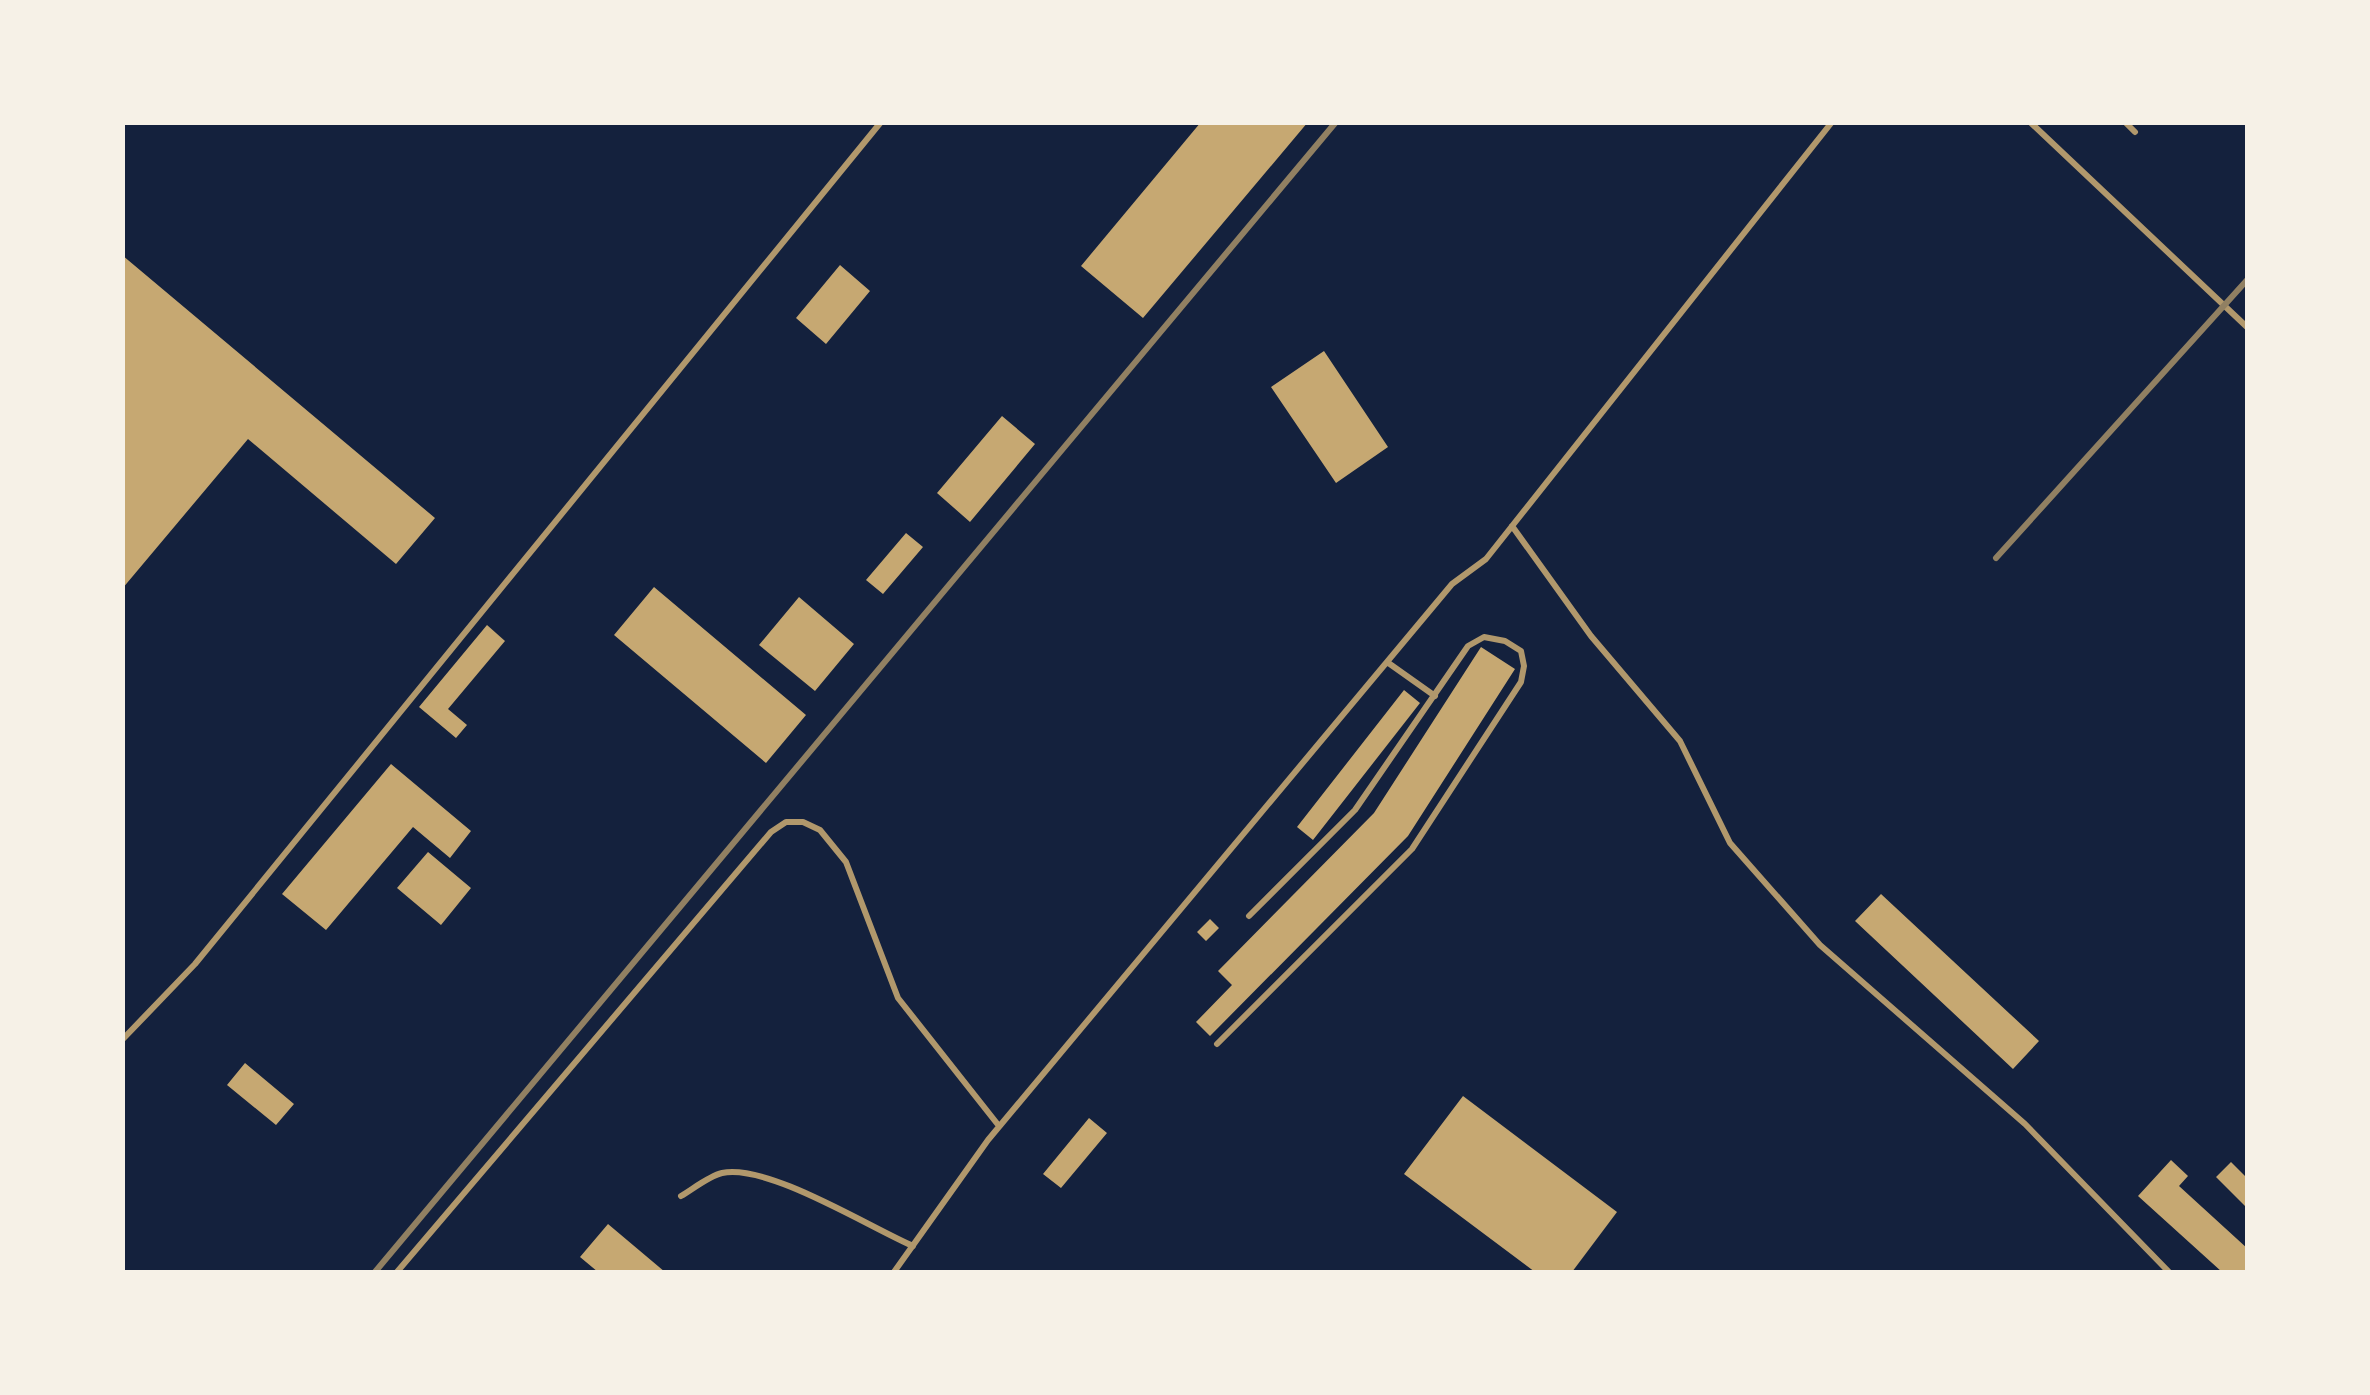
<svg xmlns="http://www.w3.org/2000/svg" width="2370" height="1395" viewBox="0 0 2370 1395" font-family="'PT Sans Narrow',sans-serif">
  <style>
    .building { fill: #c6a872 }
    .lines { fill: none; stroke-linecap: round; stroke-linejoin: round }
    .service { stroke: #b1986c; stroke-width: 6 }
    .rail { stroke: #918062; stroke-width: 6 }
  </style>
  <rect width="100%" height="100%" fill="#14213d"/>
  <path class="building" d="M1201,122H1308L1143,318L1081,266Z
    M122,255L435,518L396,564L248,439L122,589Z
    M840,265L870,291L826,344L796,318Z
    M1324,351L1388,447L1336,483L1271,387Z
    M1002,416L1035,444L970,522L937,493Z
    M906,533L923,547L883,594L866,580Z
    M654,587L806,715L766,763L614,635Z
    M799,597L854,644L815,691L759,645Z
    M487,625L505,641L448,709L467,725L456,738L419,707Z
    M1481,647L1515,669L1408,836L1210,1036L1196,1022L1232,985L1218,971L1374,813Z
    M1404,690L1420,703L1313,840L1297,827Z
    M391,764L471,831L450,858L413,827L326,930L282,894Z
    M428,852L471,888L441,925L397,888Z
    M1881,894L2039,1041L2013,1069L1855,921Z
    M1210,919L1219,928L1206,941L1197,932Z
    M245,1063L294,1104L276,1125L227,1085Z
    M1463,1096L1617,1212L1572,1272H1535L1404,1174Z
    M1089,1118L1107,1133L1061,1188L1043,1174Z
    M2171,1160L2188,1176L2179,1186L2248,1249V1272H2222L2138,1196Z
    M2231,1162L2248,1179V1209L2216,1177Z
    M608,1224L665,1272H598L580,1257Z"/>
  <g class="lines">
    <path class="service" d="M2030,122L2248,328
      M2125,122L2135,132
      M1512,526L1591,636L1680,741L1730,843L1820,945L2025,1124L2169,1272
      M1387,662L1435,696
      M122,1040L195,964L881,122
      M1217,1044L1412,849L1521,682L1524,666L1521,651L1505,641L1484,637L1468,646L1355,810L1249,916
      M681,1196C693,1189 709,1176 722,1173C767,1163 869,1227 913,1246
      M397,1272L771,832L786,822H803L820,830L846,862L898,998L999,1126
      M894,1272L988,1140L1452,584L1486,559L1832,122"/>
    <path class="rail" d="M1996,558L2248,279
      M375,1272L1336,122"/>
  </g>
  <rect width="2370" height="1395" fill="none" stroke="#f6f1e7" stroke-width="250"/>
</svg>
